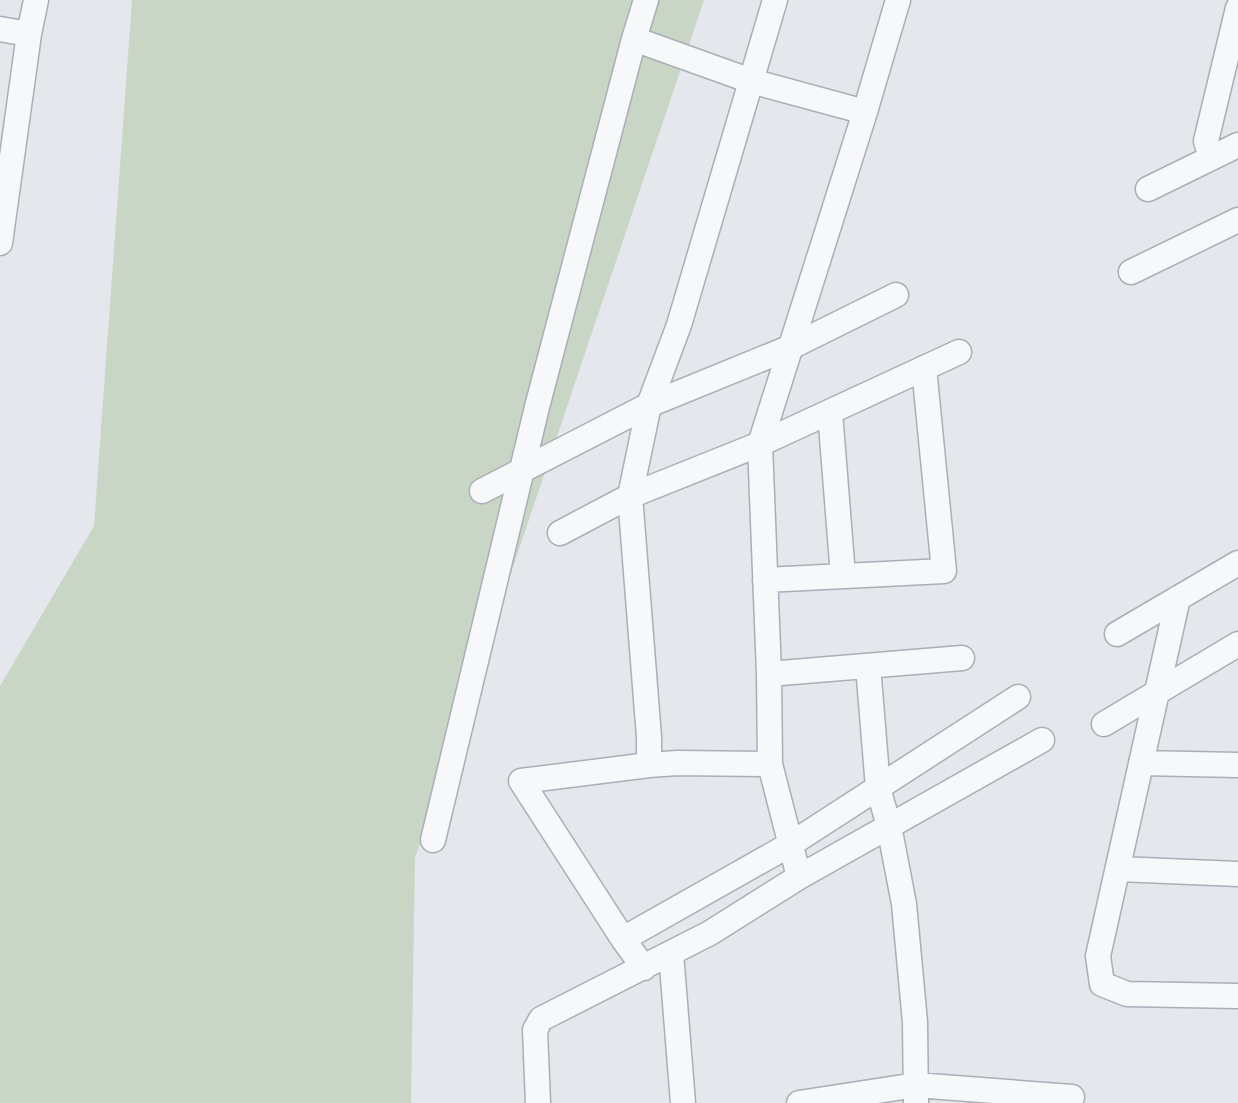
<svg xmlns="http://www.w3.org/2000/svg" width="1238" height="1103" viewBox="0 0 1238 1103" font-family="Helvetica,sans-serif">
  <style>
    .green { fill: #c9d6c5 }
    .lines { fill: none; stroke-linecap: round; stroke-linejoin: round }
    .minor-casing { stroke: #a9aeb7; stroke-width: 27 }
    .minor { stroke: #f7f8fa; stroke-width: 24 }
  </style>
  <rect width="100%" height="100%" fill="#e4e7ec"/>
  <path class="green" d="M132,0H704L415,858L411,1103H0V686L94,526Z"/>
  <g class="lines">
    <g class="minor-casing">
      <path id="minor" d="M646,0L634,39L751,81L865,112
        M0,29L29,34
        M1211,158L1206,141L1238,8
        M1148,189L1238,145
        M0,243L29,34L36,0
        M1131,272L1238,220
        M830,412L843,576
        M482,491L649,405L791,347L896,295
        M560,533L630,496L760,444L959,352
        M765,580L944,571L924,368
        M1178,598L1098,956L1102,984L1127,994L1238,996
        M1117,634L1238,563
        M868,666L878,788L889,826L904,904L915,1022L916,1103
        M769,674L962,658
        M1104,724L1238,644
        M1141,763L1238,765
        M770,764L677,763L649,765V737L630,496L649,405L679,325L775,0
        M433,840L537,407L634,39
        M1118,869L1238,874
        M799,877L770,764L769,674L760,444L865,112L898,0
        M623,939L791,844L1018,697
        M671,953L683,1103
        M644,968L623,939L521,781L649,765
        M538,1103L535,1030L541,1019L710,933L799,877L1042,740
        M799,1103L916,1085L1072,1097"/>
    </g>
    <use href="#minor" class="minor"/>
  </g>
</svg>
